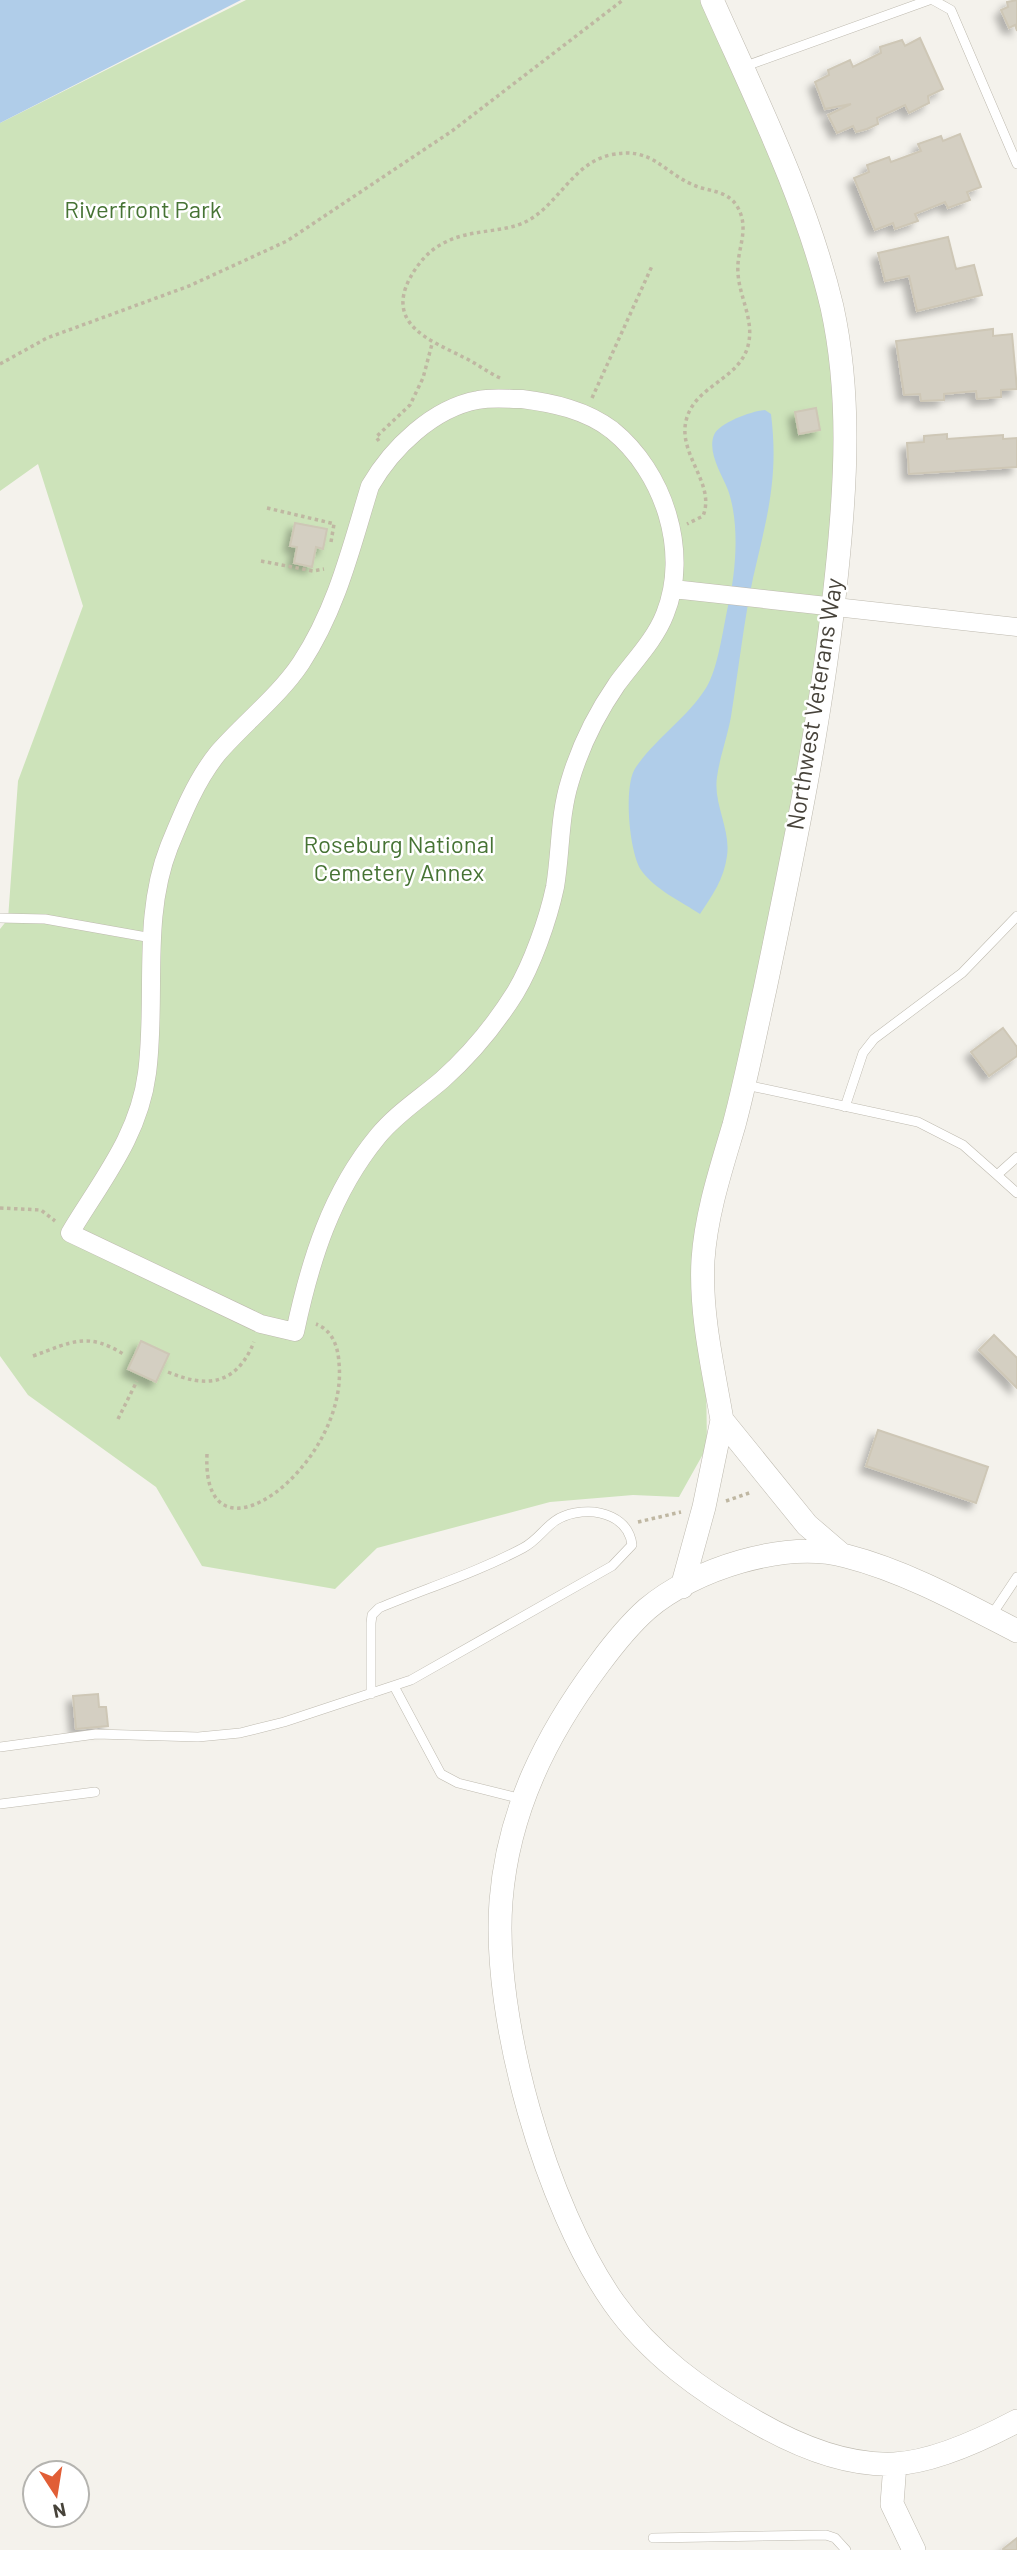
<svg xmlns="http://www.w3.org/2000/svg" width="1017" height="2550" viewBox="0 0 1017 2550" font-family="Barlow,sans-serif">
  <style>
    .green { fill: #cde3ba }
    .water { fill: #b0cde9 }
    .building { fill: #d4cfc2; stroke: #cec7b6; stroke-width: 2; filter: url(#shadow) }
    .lines { fill: none; stroke-linecap: round; stroke-linejoin: round }
    .service-casing { stroke: #bebaaf; stroke-width: 10 }
    .minor-casing { stroke: #bebaaf; stroke-width: 19 }
    .tertiary-casing { stroke: #bebaaf; stroke-width: 24 }
    .path { stroke: #bfb7a2; stroke-width: 3.5; stroke-dasharray: 3.5 3.5; stroke-linecap: butt }
    .service { stroke: #fff; stroke-width: 9 }
    .minor { stroke: #fff; stroke-width: 18 }
    .tertiary { stroke: #fff; stroke-width: 23 }
    .labels { text-anchor: middle; stroke-width: 5; stroke-linejoin: round; paint-order: stroke }
    .park-label { font-size: 24px; fill: #467334; stroke: #fff }
    .street-label { font-size: 24px; fill: #47433a; stroke: #fff }
  </style>
  <defs>
    <filter id="shadow"><feDropShadow dx="-6" dy="6" stdDeviation="3.5" flood-color="#0004"/></filter>
  </defs>
  <rect width="100%" height="100%" fill="#f4f2ec"/>
  <path class="green" d="M246,0H711L778,150L846,400L833,608L710,1209L705,1305L707,1447L679,1497L633,1495L550,1502L377,1548L335,1589L202,1566L156,1487L28,1395L0,1356V929L8,919L18,781L83,606L38,464L0,491V123Z"/>
  <path class="water" d="M0,0H241L0,123Z
    M765,410L771,414C779,478 767,517 753,578C744,621 739,666 732,710C729,733 720,755 717,777C713,804 731,829 727,856C724,879 712,896 700,914C682,902 654,889 641,870C629,852 623,784 636,767C656,738 687,718 706,688C718,669 723,629 728,606C736,572 740,524 728,490C722,475 707,452 714,435C719,423 752,411 765,410Z"/>
  <path class="building" d="M1017,0V31L1015,25L1009,28L1001,10L1008,7L1007,2Z
    M920,38L943,89L928,96L929,103L909,113L905,105L877,118L878,124L867,129L856,132L853,126L837,133L828,115L851,104L825,109L815,82L829,75L828,70L850,60L853,67L881,53L880,47L902,40L905,46Z
    M960,134L981,187L967,192L970,200L948,208L945,202L915,214L918,221L895,229L893,223L875,230L854,178L869,172L867,165L889,157L891,162L921,151L918,144L941,136L943,141Z
    M948,237L956,269L974,265L982,295L917,311L909,276L885,281L878,253Z
    M993,329V336L1012,334L1017,389L1001,390V397L977,399L976,391L944,394V400L921,401L920,394L904,395L896,341Z
    M816,408L820,430L799,434L795,412Z
    M947,434V439L1003,435V439L1017,438V467L909,474L907,443L924,442V436Z
    M295,523L327,529L323,549L316,547L312,567L294,563L297,547L290,546Z
    M1003,1028L1017,1047V1056L989,1076L971,1052Z
    M994,1335L1017,1358V1388L979,1350Z
    M141,1341L169,1354L156,1382L128,1369Z
    M878,1430L988,1467L976,1503L866,1466Z
    M98,1694L99,1707H106L108,1726L76,1729L73,1696Z
    M1017,2538V2550H1004L1003,2549Z"/>
  <g class="lines">
    <g class="service-casing">
      <path id="service" d="M933,0L951,10L1017,164
        M743,67L929,0
        M0,918L45,919L152,938
        M746,1085L918,1122L963,1145L997,1175L1017,1157
        M845,1107L863,1053L874,1039L962,973L1017,916
        M997,1175L1017,1193
        M991,1616L1017,1577
        M395,1688L441,1774L458,1783L522,1799
        M0,1747L96,1734L198,1737L240,1733L284,1722L411,1680L612,1566L632,1545C629,1518 600,1508 575,1513C547,1518 544,1537 523,1548C478,1572 427,1588 379,1608L372,1615L371,1623V1694
        M0,1804L95,1792
        M653,2538L826,2535L835,2538L846,2550"/>
    </g>
    <g class="minor-casing">
      <path id="minor" d="M522,399C553,403 586,410 612,430C664,472 690,552 665,614C655,640 633,662 617,684C597,713 580,747 570,781C559,816 561,852 555,887C548,920 532,965 515,993C495,1025 470,1055 442,1080C421,1098 396,1114 378,1136C331,1193 310,1261 295,1332L261,1324L70,1233C101,1181 139,1136 147,1073C157,998 141,918 169,847C182,815 196,780 218,753C244,723 279,696 301,663C337,608 351,548 370,486C392,448 433,408 478,400C492,397 508,399 522,399Z
        M673,589L1017,627"/>
    </g>
    <g class="tertiary-casing">
      <path id="tertiary" d="M712,0C756,99 807,201 832,307C851,394 846,482 837,570C823,711 794,850 765,989C755,1034 746,1080 734,1125C721,1169 706,1214 703,1260C700,1313 713,1368 722,1420
        M682,1587L704,1507L722,1420L807,1525L842,1555
        M1017,1631C963,1603 905,1571 846,1556C784,1540 694,1569 647,1609C629,1625 613,1645 599,1664C546,1735 508,1811 501,1901C492,2018 546,2207 614,2303C650,2354 701,2391 756,2422C796,2445 847,2466 894,2464C933,2462 983,2439 1017,2421
        M895,2464L892,2504L914,2550"/>
    </g>
    <path class="path" d="M0,364L47,338L189,286L287,241L452,131L623,0
      M500,378C487,372 476,363 463,357C432,341 385,325 410,278C417,265 428,251 442,244C466,230 493,233 518,225C556,212 570,164 610,155C651,146 661,170 691,184C707,192 726,189 737,206C751,230 736,249 738,273C739,295 753,318 749,341C743,380 694,384 686,421C678,455 716,484 703,516L687,524
      M592,398L652,266
      M379,441L376,437L410,405L423,378L432,344
      M267,508L335,524
      M331,542L334,524
      M261,561L313,571L324,569
      M0,1208L41,1210L55,1221
      M33,1356C72,1342 87,1331 125,1355
      M168,1372C206,1388 236,1386 254,1342
      M118,1419L137,1381
      M207,1454C201,1577 349,1466 339,1363C338,1346 332,1330 316,1324
      M726,1501L752,1492
      M638,1522L681,1512"/>
    <use href="#service" class="service"/>
    <use href="#minor" class="minor"/>
    <use href="#tertiary" class="tertiary"/>
  </g>
  <g class="labels">
    <g class="park-label">
      <text x="143" y="218">Riverfront Park</text>
      <text x="399" y="853">Roseburg National<tspan x="399" dy="28">Cemetery Annex</tspan></text>
    </g>
    <g class="street-label">
      <text transform="translate(815 704) rotate(-81)" y="8">Northwest Veterans Way</text>
    </g>
  </g>
  <g transform="translate(56 2494) rotate(168)"><circle r="33" fill="#ffffff" stroke="#b5b4b0" stroke-width="2"/>
  <path d="M0-5L12 26L0 18L-12 26Z" fill="#e15e36"/>
  <text y="-10" font-size="19" font-weight="bold" text-anchor="middle" fill="#47433a">N</text>
  </g>
</svg>
